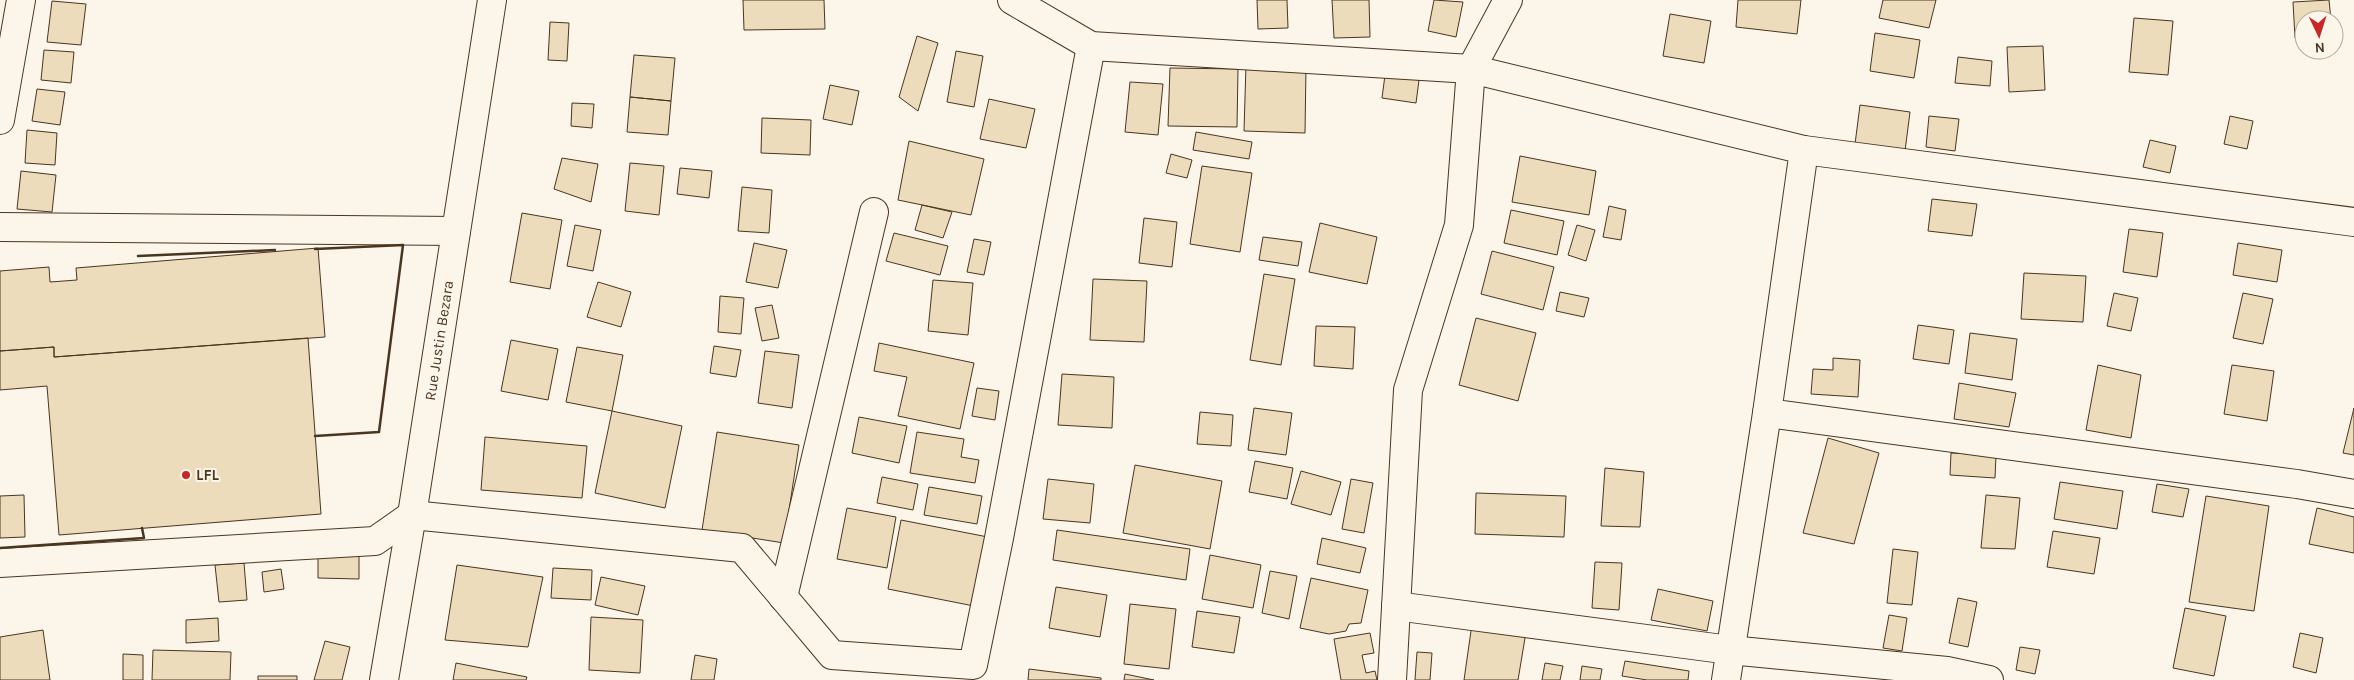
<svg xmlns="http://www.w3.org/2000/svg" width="2354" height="680" viewBox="0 0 2354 680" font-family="Karla,sans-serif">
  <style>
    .building { fill: #ecdcbc; stroke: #4a3520 }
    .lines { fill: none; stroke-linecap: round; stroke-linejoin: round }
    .minor-casing { stroke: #4a3520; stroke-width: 30 }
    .minor { stroke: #fbf6e9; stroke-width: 28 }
    .wall { stroke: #4a3520; stroke-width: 2.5 }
    .poi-dot { fill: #c62828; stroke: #fbf6e9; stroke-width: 2 }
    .labels { text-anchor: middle; stroke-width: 4; stroke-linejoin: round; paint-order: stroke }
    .street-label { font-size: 15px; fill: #4a3520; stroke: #fbf6e9 }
    .poi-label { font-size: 15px; font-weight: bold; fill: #4a3520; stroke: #fbf6e9; text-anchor: start }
  </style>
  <rect width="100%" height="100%" fill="#fbf6e9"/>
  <path class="building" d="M743,0H824L825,29L744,30Z
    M1257,0H1287L1288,28L1258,29Z
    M1332,0H1369L1370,37L1334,38Z
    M1434,0L1463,2L1456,37L1428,31Z
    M1738,0H1801L1797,34L1736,27Z
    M1883,0H1936L1929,28L1879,18Z
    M2329,0L2331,20H2304V38H2295L2293,2Z
    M52,1L86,4L81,45L47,42Z
    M1670,14L1711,21L1704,63L1663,56Z
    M2134,18L2173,21L2168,75L2129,72Z
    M550,22L569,23L567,61L548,60Z
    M1875,33L1920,40L1914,78L1870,71Z
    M917,36L938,43L918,111L899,97Z
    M2043,46L2045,90L2009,92L2007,47Z
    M44,50L74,52L71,83L41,80Z
    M956,51L983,56L974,107L947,102Z
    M634,55L675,58L671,101L630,97Z
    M1958,57L1992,61L1990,86L1955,83Z
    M1246,64L1306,67L1305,133L1244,131Z
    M1170,68L1238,69L1237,127L1168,126Z
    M1385,75L1419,80L1416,103L1382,98Z
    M1130,82L1163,84L1158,135L1125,132Z
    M830,85L859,91L852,125L823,119Z
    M37,89L65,92L60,125L32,121Z
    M630,97L671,101L668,135L627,132Z
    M989,99L1035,109L1026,148L980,139Z
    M572,103L594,104L592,128L571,126Z
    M1860,105L1910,112L1905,151L1855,144Z
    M1929,116L1959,119L1955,151L1926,147Z
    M2230,116L2253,121L2247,149L2224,144Z
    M762,118L811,120L810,155L761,153Z
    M27,130L57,133L55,165L25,163Z
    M1196,132L1252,142L1249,159L1193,150Z
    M2150,140L2176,146L2170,173L2143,167Z
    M909,141L984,159L971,215L898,200Z
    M1171,154L1192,160L1187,178L1166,173Z
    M1520,156L1596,171L1589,215L1512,202Z
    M562,158L598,164L591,202L554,189Z
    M630,163L664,166L659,215L625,211Z
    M1202,166L1252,173L1240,252L1190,244Z
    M680,168L712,171L709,198L677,194Z
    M21,171L56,175L52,212L17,209Z
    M742,187L772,190L769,233L738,231Z
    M1932,199L1977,204L1972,236L1928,231Z
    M922,205L952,212L943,238L915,230Z
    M1609,206L1626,210L1621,240L1603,237Z
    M1511,210L1564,221L1557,255L1504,243Z
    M522,213L562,220L550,289L510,282Z
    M1144,218L1177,222L1172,267L1139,263Z
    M1320,223L1377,237L1367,284L1309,272Z
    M575,225L601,230L593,271L567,266Z
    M1577,225L1595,230L1586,261L1568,255Z
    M2129,229L2163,233L2157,277L2123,272Z
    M894,233L948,246L940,275L886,261Z
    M1263,237L1302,242L1298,266L1259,260Z
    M974,239L991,242L984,275L967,272Z
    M754,243L787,250L778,288L746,282Z
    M2238,243L2282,250L2277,282L2233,275Z
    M318,248L325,337L54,357V347L0,351V271L49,267L50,282L77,280L76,268Z
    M1492,251L1554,267L1543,310L1481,294Z
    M2024,273L2086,276L2083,322L2021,319Z
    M1264,274L1295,279L1281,365L1250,360Z
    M1093,279L1147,281L1144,342L1090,340Z
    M933,280L973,283L968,335L928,331Z
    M598,282L631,292L621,327L587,317Z
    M1560,292L1589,298L1584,317L1556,311Z
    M2114,293L2138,298L2131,331L2107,326Z
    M2243,293L2273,299L2263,344L2233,338Z
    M720,296L744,298L741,334L718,332Z
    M772,305L779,338L762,341L755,308Z
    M1476,318L1536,333L1518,401L1459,385Z
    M1918,325L1954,330L1949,364L1913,359Z
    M1316,326L1355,327L1353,369L1314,366Z
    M1970,333L2017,339L2012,380L1965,373Z
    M308,338L321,514L59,535L47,386L0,390V351L54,347V357Z
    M511,340L558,349L548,400L501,391Z
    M879,343L974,363L960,429L898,416L907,377L874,371Z
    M714,346L741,350L736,377L710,373Z
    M577,347L623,355L612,411L566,402Z
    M765,351L799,355L792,408L758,403Z
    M1833,358L1860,360L1858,397L1811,394L1813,369L1833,370Z
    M2098,365L2141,375L2131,438L2086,430Z
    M2232,365L2274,371L2267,421L2224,414Z
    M1062,374L1114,377L1112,428L1058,425Z
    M1959,383L2016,393L2009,427L1954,419Z
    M977,388L999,391L995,420L972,416Z
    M1254,408L1292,413L1286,455L1248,450Z
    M2354,408V455L2343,453Z
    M612,411L682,426L665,508L595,493Z
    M1200,412L1233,415L1231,446L1197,444Z
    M859,417L907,426L899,463L852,453Z
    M717,432L799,445L784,543L702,530Z
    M917,432L964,439L961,457L979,460L975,483L910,473Z
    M485,437L587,446L582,498L481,490Z
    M1828,438L1879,453L1854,544L1803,533Z
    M1951,453L1996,455L1995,478L1950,475Z
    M1255,461L1293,468L1287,499L1249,492Z
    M1135,465L1222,481L1210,549L1123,533Z
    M1605,468L1644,472L1640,527L1601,526Z
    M1301,471L1341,482L1331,515L1291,504Z
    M882,477L918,484L913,510L877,503Z
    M1048,479L1094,484L1090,523L1043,519Z
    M1351,479L1373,483L1364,533L1342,529Z
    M2060,482L2123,491L2117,529L2054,519Z
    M2157,484L2189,489L2183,517L2152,512Z
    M929,487L982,496L977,524L924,515Z
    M1476,493L1566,496L1564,537L1475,534Z
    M24,495L25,537L0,538V496Z
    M1986,495L2020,498L2015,549L1981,548Z
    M2206,496L2269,506L2254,611L2189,602Z
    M847,508L896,517L887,568L837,559Z
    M2317,508L2354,517V553L2309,544Z
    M901,520L993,538L979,607L888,589Z
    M1057,530L1190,549L1186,580L1053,560Z
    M2053,531L2100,538L2094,574L2047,567Z
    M1322,538L1366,548L1360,573L1317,564Z
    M1893,549L1918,552L1912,605L1887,603Z
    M318,552L359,553V579L318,578Z
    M1210,555L1261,565L1253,608L1202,599Z
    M1595,562L1622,563L1619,610L1592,608Z
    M244,563L247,600L219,602L215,565Z
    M457,565L543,577L528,647L445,640Z
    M553,568L592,570L591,600L551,598Z
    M281,569L284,589L264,592L262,572Z
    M1270,571L1297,576L1289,619L1262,613Z
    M601,577L645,586L638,615L595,605Z
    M1311,578L1368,590L1361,623L1349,624L1346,631L1329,634L1300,628Z
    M1056,587L1107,595L1100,637L1049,628Z
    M1658,589L1713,601L1707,631L1651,620Z
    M1958,598L1977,602L1968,647L1949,643Z
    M1130,604L1176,609L1169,669L1124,664Z
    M2185,608L2226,616L2214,676L2173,668Z
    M1197,611L1240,617L1234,653L1192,647Z
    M1889,615L1907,618L1902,651L1883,648Z
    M591,617L643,620L640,673L589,670Z
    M218,618L219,641L186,643V620Z
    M1472,624L1526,632L1518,680H1464Z
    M43,630L50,680H0V637Z
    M1370,633L1374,653L1362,655L1366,673L1375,671L1377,680H1341L1334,639Z
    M2300,633L2323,638L2316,673L2293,667Z
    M325,641L350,647L342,680H314Z
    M2020,647L2040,650L2035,674L2016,670Z
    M153,650L231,652L230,680H152Z
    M1417,652L1432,653L1430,680H1415Z
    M123,654L143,655V680H123Z
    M695,655L717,659L714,680H691Z
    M1625,661L1689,671L1688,680H1647L1622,676Z
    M456,663L527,677L526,680H453Z
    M1545,663L1563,666L1560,680H1542Z
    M1582,666L1602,669L1600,680H1580Z
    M1029,669L1101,678V680H1028Z
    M1125,674L1154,680H1124Z
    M258,676H297V680H258Z"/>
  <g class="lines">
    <g class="minor-casing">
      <g id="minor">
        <path d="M1012,0L1091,46L1471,69L1804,150L1767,413L2297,484L2354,494"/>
        <path d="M0,120L21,0"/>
        <path d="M1804,150L2354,222"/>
        <path d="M0,227L456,231"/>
        <path d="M0,563L375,541L412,515L742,548L832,655L973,665L999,538L1091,46"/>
        <path d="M783,597L874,212"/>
        <path d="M1396,606L1730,650L1947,671L1989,680"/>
        <path id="s1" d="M384,680L412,515L492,0"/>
        <path d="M1392,680L1408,390L1459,225L1471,69L1508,0"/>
        <path d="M1726,680L1767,413"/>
      </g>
    </g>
    <use href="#minor" class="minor"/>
    <path class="wall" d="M138,256L275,250
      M315,436L379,432L403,245L315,249
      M0,548L144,538L142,528"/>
  </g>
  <circle class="poi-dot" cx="186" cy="475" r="5"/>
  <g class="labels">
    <g class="street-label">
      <text dy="5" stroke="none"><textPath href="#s1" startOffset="344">Rue Justin Bezara</textPath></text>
    </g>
    <g class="poi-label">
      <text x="196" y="480">LFL</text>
    </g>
  </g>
  <g transform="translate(2319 35) rotate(176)"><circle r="24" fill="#fbf6e9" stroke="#b4a999"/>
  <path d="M0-4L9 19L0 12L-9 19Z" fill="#c62828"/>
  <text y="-8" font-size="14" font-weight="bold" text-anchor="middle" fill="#4a3520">N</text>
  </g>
</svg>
